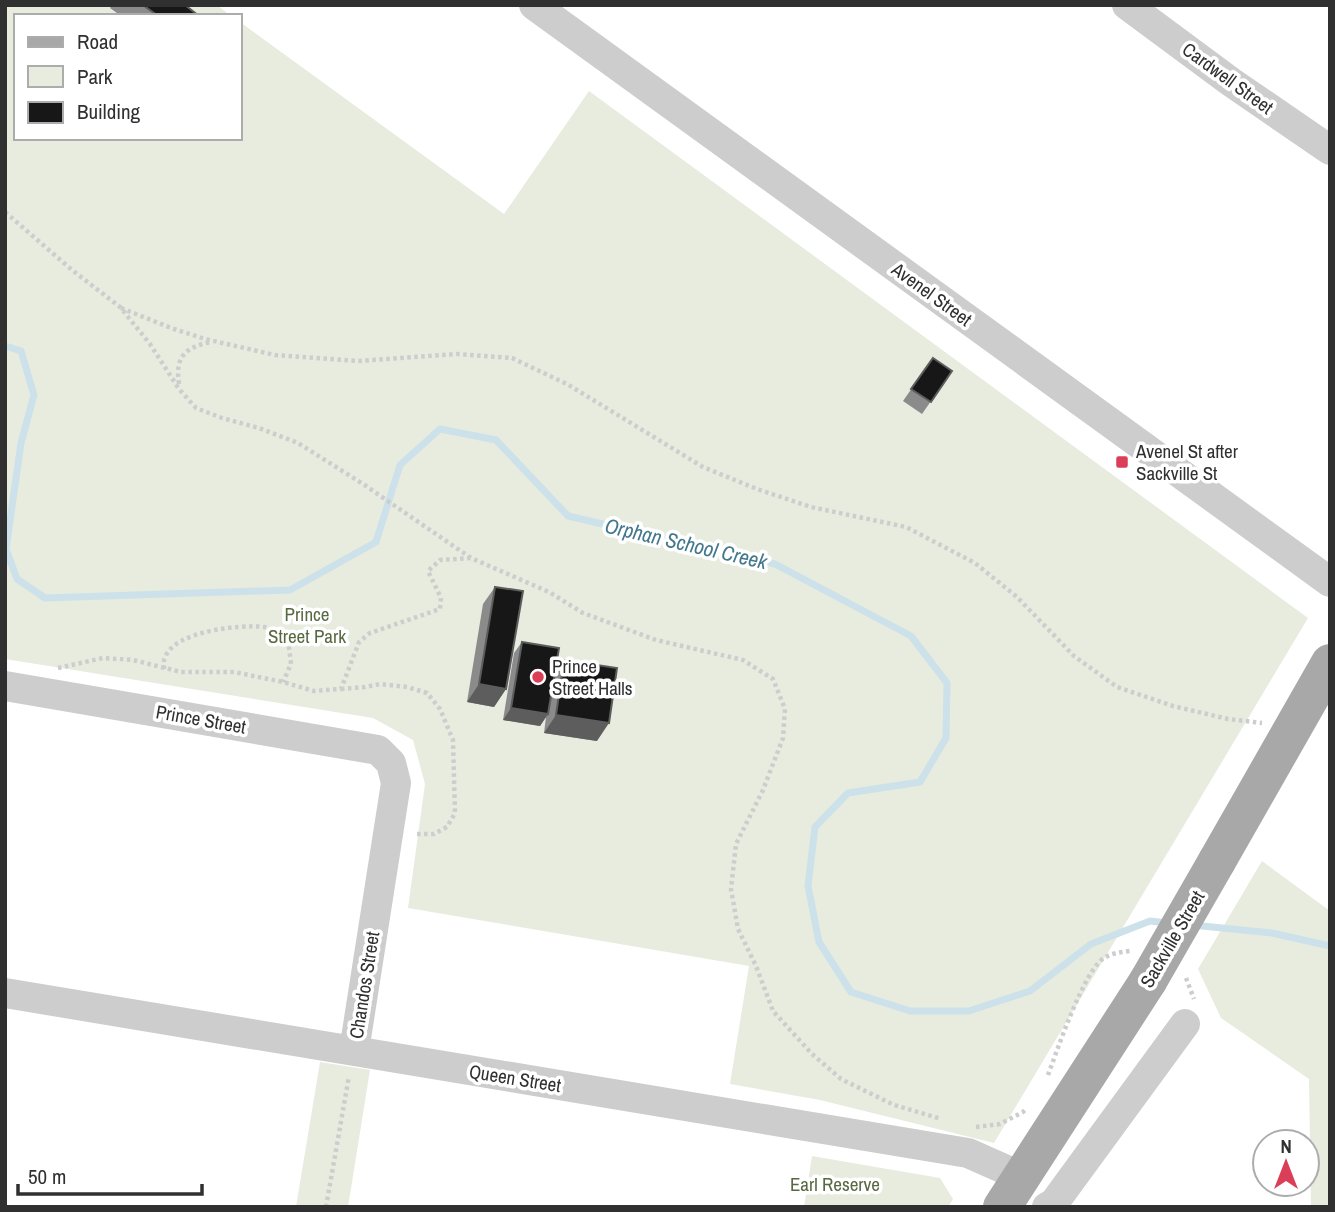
<svg xmlns="http://www.w3.org/2000/svg" width="1335" height="1212" viewBox="0 0 1335 1212" font-family="'Archivo Narrow',sans-serif">
  <style>
    .green { fill: #e7ecdf }
    .lines { fill: none; stroke-linecap: round; stroke-linejoin: round }
    .stream { stroke: #cce1ea; stroke-width: 7 }
    .path { stroke: #cdcdcd; stroke-width: 4.5; stroke-dasharray: 3.5 3.5; stroke-linecap: butt }
    .minor { stroke: #cdcdcd; stroke-width: 30 }
    .major { stroke: #a8a8a8; stroke-width: 38 }
    .major-bridge { stroke: #a8a8a8; stroke-width: 38 }
    .wall { fill: #8b8b8b }
    .shaded-wall { fill: #5d5d5d }
    .building { fill: #171717; stroke: #5d5d5d; stroke-width: 2 }
    .poi-dot { fill: #db3e57; stroke: #fff; stroke-width: 2.5 }
    .labels { text-anchor: middle; stroke-width: 7; stroke-linejoin: round; paint-order: stroke }
    .street-label { font-size: 19px; fill: #303030; stroke: #fff }
    .poi-label { font-size: 19px; fill: #303030; stroke: #fff; text-anchor: start }
    .park-label { font-size: 19px; fill: #576940; stroke: #fff }
    .water-label { font-size: 21px; font-style: italic; fill: #42778d; stroke: #fff }
  </style>
  <rect width="100%" height="100%" fill="#fff"/>
  <path class="green" d="M5,5H217L231,16H16V138H240V22L504,214L589,91L1308,618L994,1143L820,1100L730,1084L749,966L408,908L425,784L413,740L373,718L5,659Z
    M1262,861L1330,911V1207H1311L1309,1079L1221,1018L1198,969Z
    M320,1062L370,1070L348,1207H296Z
    M812,1156L940,1178L953,1199L948,1207H804Z"/>
  <g class="lines">
    <path class="stream" d="M5,346L21,351L34,395L21,443L6,549L17,579L45,598L290,590L376,542L400,465L440,429L496,440L568,516L775,564L911,636L947,683L946,738L920,782L848,793L815,827L808,886L819,942L851,992L910,1011H969L1030,991L1091,944L1150,921L1167,923
      M1192,925L1272,933L1330,946"/>
    <path class="path" d="M5,212L72,270L120,307L150,344L179,389L196,408L222,418L259,428L298,443L363,484L471,558L549,592L583,613L656,640L743,660L773,679L785,709L783,738L763,790L736,844L731,889L738,929L756,966L773,1011L812,1054L841,1079L894,1105L941,1119
      M121,308L171,328L205,339L275,355L357,361L458,354L512,358L567,384L703,467L757,489L811,507L906,527L975,563L1017,597L1074,656L1117,687L1173,706L1228,719L1262,723
      M179,384C175,357 184,348 210,342
      M58,668L103,658L133,660L181,672H234L283,682L314,691L341,689L359,642L370,633L440,609L441,598L428,571L440,560L471,558
      M164,669C164,665 163,661 165,658C173,631 241,624 264,627C272,629 281,636 288,640L291,664L283,682
      M341,689L365,687L380,684L407,687L427,693L440,709L453,740L455,813L447,827L434,834H415
      M1186,978L1194,999
      M1048,1075C1057,1051 1084,970 1104,958C1112,953 1121,952 1130,951
      M976,1127L1000,1124L1023,1112L1026,1109
      M326,1207L349,1076"/>
    <path class="minor" d="M534,5L1330,582
      M1127,5L1231,82L1330,150
      M5,686L378,750L391,763L396,783L354,1051
      M5,993L968,1153L1020,1176
      M1047,1207L1054,1203L1185,1024"/>
    <path class="major" d="M1217,861L1330,663
      M1002,1207L1148,981"/>
    <path class="major-bridge" d="M1148,981L1217,861"/>
  </g>
  <path class="wall" d="M112,5H185L199,16H121L110,8Z
    M933,358L952,371L922,414L903,401Z
    M495,587L506,689L494,707L467,702L483,604Z
    M522,642L555,674L564,660L597,741L544,733L546,717L540,726L503,720L514,653Z"/>
  <path class="shaded-wall" d="M479,684L506,689L494,707L467,702Z
    M511,708L548,714L540,726L503,720Z
    M556,715L609,723L597,741L544,733Z"/>
  <path class="building" d="M143,5H185L199,16H158Z
    M933,358L952,371L931,402L911,389Z
    M495,587L523,591L506,689L479,684Z
    M522,642L559,648L548,714L511,708Z
    M564,660L617,668L609,723L556,715Z"/>
  <g class="poi-dot">
    <rect x="1115" y="455" width="14" height="14" rx="3.5"/>
    <circle cx="538" cy="677" r="7"/>
  </g>
  <g class="labels">
    <g class="street-label">
      <text transform="translate(1228 78) rotate(36)" y="7">Cardwell Street</text>
      <text transform="translate(932 294) rotate(36)" y="7">Avenel Street</text>
      <text transform="translate(201 719) rotate(10)" y="7">Prince Street</text>
      <text transform="translate(1172 939) rotate(-60)" y="7">Sackville Street</text>
      <text transform="translate(364 985) rotate(-81)" y="7">Chandos Street</text>
      <text transform="translate(515 1078) rotate(9)" y="7">Queen Street</text>
    </g>
    <g class="poi-label">
      <text x="1136" y="458">Avenel St after<tspan x="1136" dy="22">Sackville St</tspan></text>
      <text x="552" y="673">Prince<tspan x="552" dy="22">Street Halls</tspan></text>
    </g>
    <g class="park-label">
      <text x="307" y="621">Prince<tspan x="307" dy="22">Street Park</tspan></text>
      <text x="835" y="1191">Earl Reserve</text>
    </g>
    <g class="water-label">
      <text transform="translate(686 544) rotate(13)" y="7">Orphan School Creek</text>
    </g>
  </g>
  <rect width="1335" height="1212" fill="none" stroke="#303030" stroke-width="14"/>
  <rect x="14" y="14" width="228" height="126" fill="#ffffff" stroke="#acacac" stroke-width="2"/>
  <rect x="28" y="37" width="35" height="10" fill="#a8a8a8" stroke="#acacac" stroke-width="2"/>
  <text x="77" y="49" font-size="21" fill="#303030">Road</text>
  <rect x="28" y="66" width="35" height="21" fill="#e7ecdf" stroke="#acacac" stroke-width="2"/>
  <text x="77" y="84" font-size="21" fill="#303030">Park</text>
  <rect x="28" y="102" width="35" height="21" fill="#171717" stroke="#acacac" stroke-width="2"/>
  <text x="77" y="119" font-size="21" fill="#303030">Building</text>
  <g transform="translate(1286 1163)"><circle r="33" fill="#ffffff" stroke="#acacac" stroke-width="2"/>
  <path d="M0-5L12 26L0 18L-12 26Z" fill="#db3e57"/>
  <text y="-10" font-size="19" font-weight="bold" text-anchor="middle" fill="#303030">N</text>
  </g>
  <path d="M18 1184v10h184v-10" fill="none" stroke="#303030" stroke-width="3.5"/>
  <text x="28" y="1184" font-size="21" fill="#303030" stroke="#ffffff" stroke-width="5" paint-order="stroke">50 m</text>
</svg>
